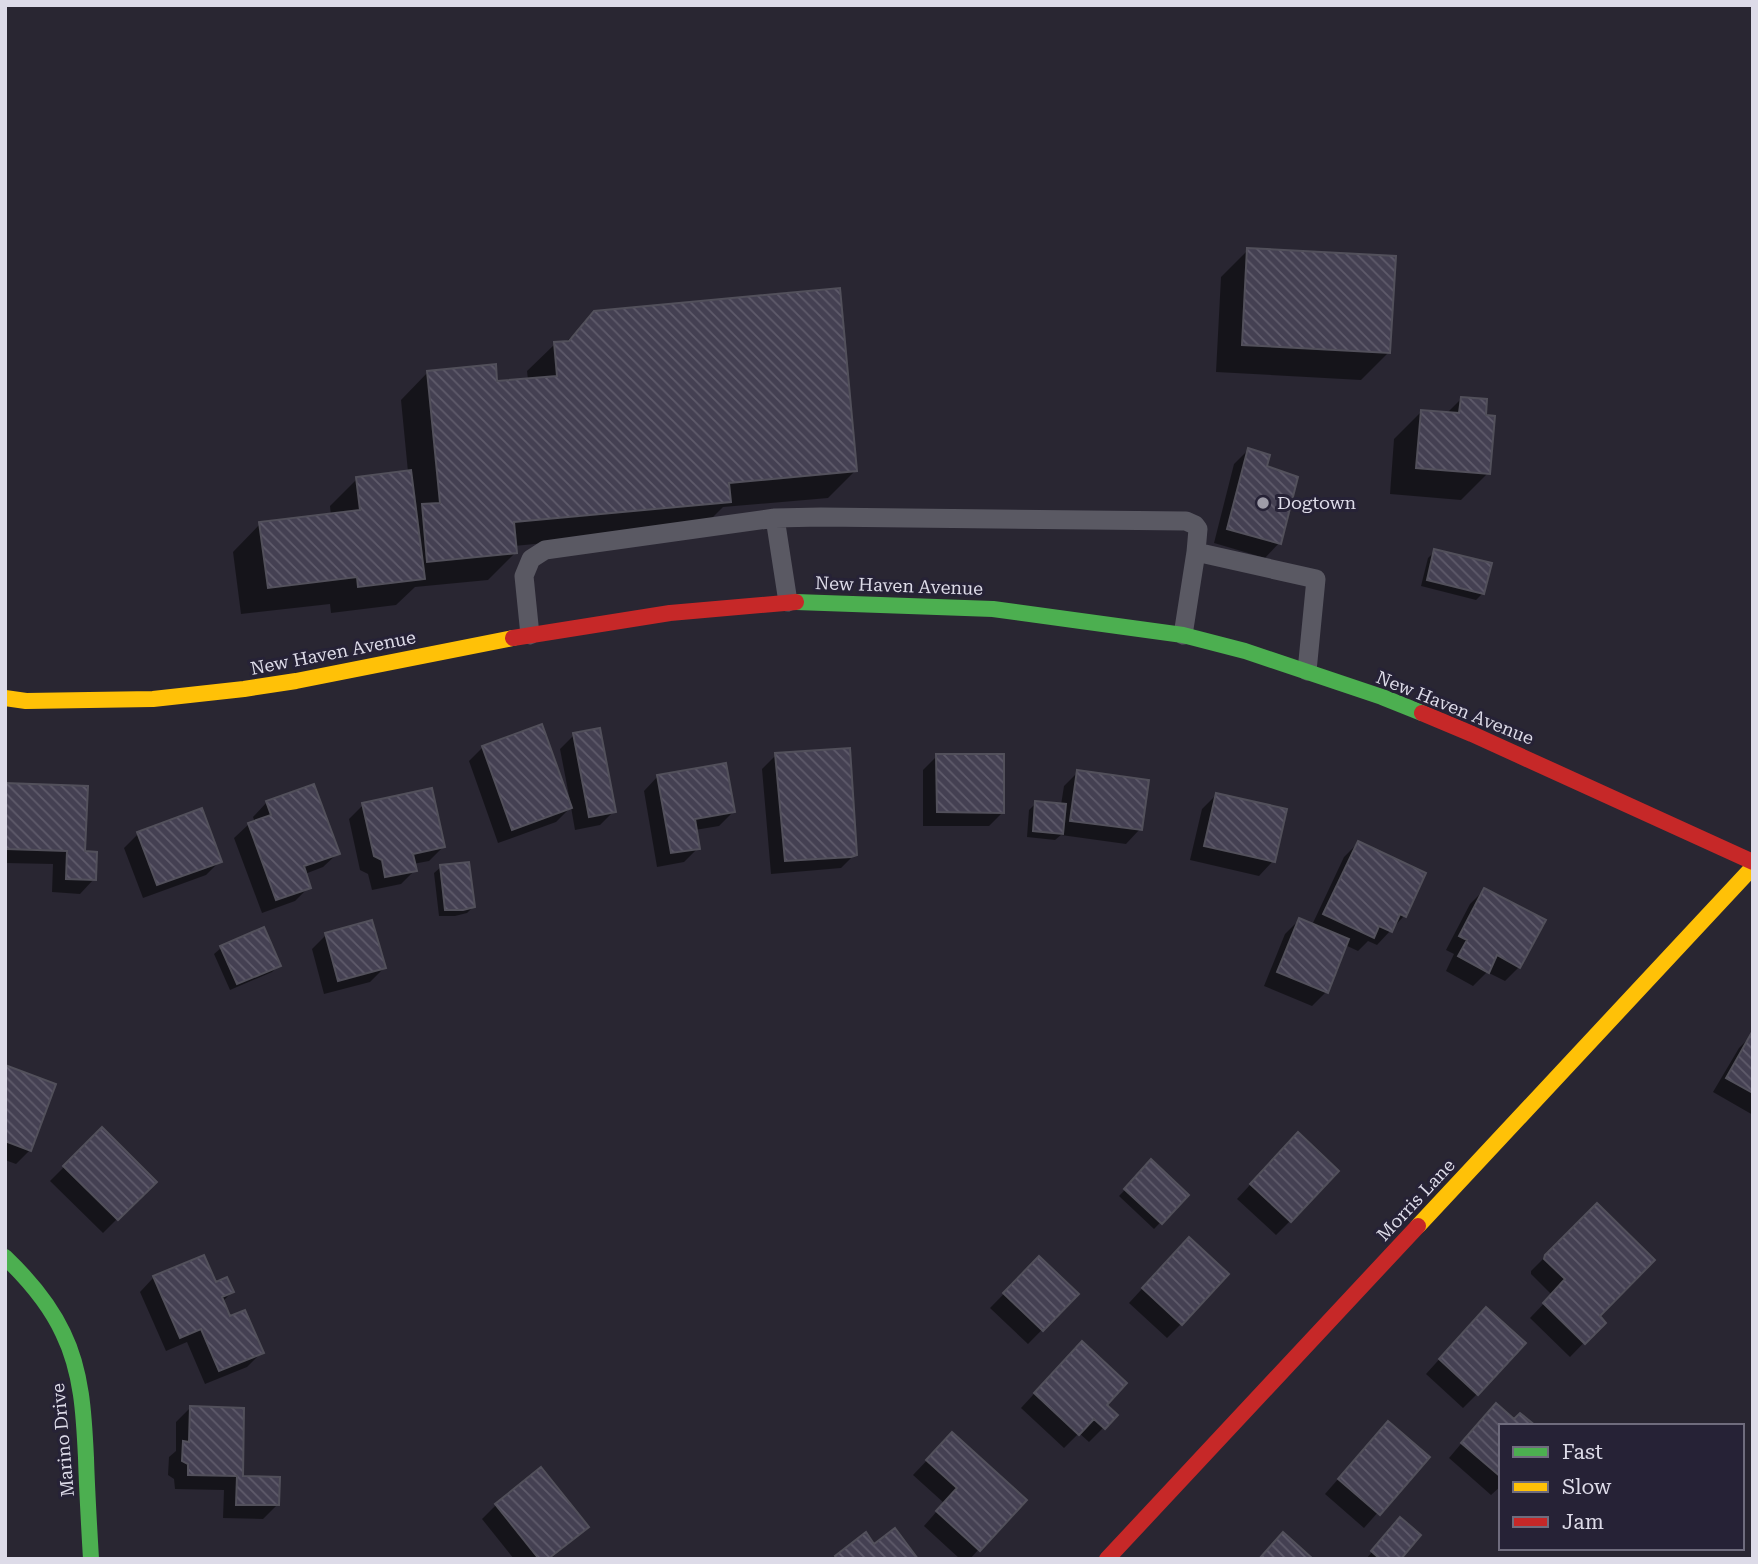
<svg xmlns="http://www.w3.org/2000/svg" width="1758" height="1564" viewBox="0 0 1758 1564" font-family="'Roboto Serif',serif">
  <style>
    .shadow { fill: #0007 }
    .building { fill: url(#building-back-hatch); stroke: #52505b; stroke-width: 2 }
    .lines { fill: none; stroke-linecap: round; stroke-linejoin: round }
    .lane { stroke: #5a5963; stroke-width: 19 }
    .fast { stroke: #4caf50; stroke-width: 16 }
    .slow { stroke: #ffc107; stroke-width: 16 }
    .jam { stroke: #c62828; stroke-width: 16 }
    .poi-dot { fill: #9e9ca8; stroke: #262236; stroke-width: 2.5 }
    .labels { text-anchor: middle; stroke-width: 6; stroke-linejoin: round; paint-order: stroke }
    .poi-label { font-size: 18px; fill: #dddbe8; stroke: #262236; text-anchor: start }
    .street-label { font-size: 18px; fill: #dddbe8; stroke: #262236 }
  </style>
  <defs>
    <pattern id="building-back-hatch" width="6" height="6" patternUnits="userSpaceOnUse" patternTransform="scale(1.75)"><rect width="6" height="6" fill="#444052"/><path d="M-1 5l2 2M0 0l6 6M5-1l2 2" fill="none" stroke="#5f5b6b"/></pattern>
  </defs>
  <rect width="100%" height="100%" fill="#292632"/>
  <path class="shadow" d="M1248,250L1389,352L1361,380L1216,372L1221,277Z
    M595,312L856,470L828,498L723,507L702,528L514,546L515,553L488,580L415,587L396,605L331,613L330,604L241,614L233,552L260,524L331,516L330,506L357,479L408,472L401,400L428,372L496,383L528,380L527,371L555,344L565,343Z
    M1461,399L1484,417L1488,473L1461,500L1390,494L1394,439L1421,412L1446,414Z
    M1248,450L1265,468L1296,478L1279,543L1265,558L1214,543L1234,464Z
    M1435,551L1482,594L1476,600L1421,586L1428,558Z
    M574,735L614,811L600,825L575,830L571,807L556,822L498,843L469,761L483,747L568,802L570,801L560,749Z
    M776,755L855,854L841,868L771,874L762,769Z
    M937,756L1003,812L989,826H923V770Z
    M1078,772L1140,829L1126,844L1061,835L1055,840L1027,837L1029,810L1036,803L1061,805L1064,786Z
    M658,776L733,812L719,826L695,830L698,848L684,862L657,867L644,791Z
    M5,786L83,852L94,879L80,894L52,892L53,864L5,863Z
    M1216,795L1273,861L1259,876L1190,860L1202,809Z
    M267,802L338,853L323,867L305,874L309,887L295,901L262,913L234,838L249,824L255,822L253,817Z
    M363,805L443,847L429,861L413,864L415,870L401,884L372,890L368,874L360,870L349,819Z
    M138,834L220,861L206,875L143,898L124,848Z
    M1358,843L1404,916L1377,945L1368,941L1358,951L1345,945L1326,992L1312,1006L1264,986L1285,934L1299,920L1312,925L1344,857Z
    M441,867L474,906L467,913L455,916H439L434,873Z
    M1484,890L1519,967L1505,981L1487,972L1473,986L1446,971L1454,954L1446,950L1470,904Z
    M326,935L384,968L370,982L324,994L312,949Z
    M221,948L279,965L272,972L230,990L214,954Z
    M1753,1034V1115L1713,1092L1739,1048Z
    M5,1067L30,1150L16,1164L5,1160Z
    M102,1129L154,1182L103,1233L50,1181Z
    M1284,1148L1290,1221L1276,1235L1237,1199Z
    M1152,1162L1187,1195L1154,1229L1119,1196Z
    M1597,1205V1316L1603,1323L1570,1357L1530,1318L1552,1295L1531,1274V1271Z
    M1175,1253L1181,1324L1167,1338L1129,1303Z
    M1039,1258L1077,1294L1028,1344L990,1308Z
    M154,1277L215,1284L232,1292L222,1302L229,1318L261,1353L247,1367L205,1384L187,1342L166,1351L140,1292Z
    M1472,1323L1477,1394L1463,1408L1426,1374Z
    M1068,1357L1105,1405L1116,1415L1089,1442L1079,1433L1064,1448L1021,1408Z
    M190,1408L241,1478L277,1505L263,1519L223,1518L224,1490L175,1489L174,1479L168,1475L169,1457L176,1451V1422Z
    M1482,1419L1514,1421L1533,1426H1501V1486L1491,1495L1449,1458Z
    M952,1434L979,1549L970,1559H960L924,1526L944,1503L913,1475Z
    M1374,1438L1427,1457L1364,1528L1325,1494Z
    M496,1505L586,1527L572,1541L550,1559H514L482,1519Z
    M1394,1526L1399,1559H1366Z"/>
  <path class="building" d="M1247,248L1396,256L1390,353L1242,345Z
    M840,288L857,471L729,483L731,502L514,522L517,553L427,562L422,504L440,503L427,371L496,364L497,381L557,376L554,342L569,341L594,311Z
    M1461,397L1487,399L1486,415L1495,416L1490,474L1416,468L1421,410L1459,413Z
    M1248,448L1270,455L1267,466L1298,477L1281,544L1227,529Z
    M411,470L425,579L358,587L357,577L268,588L259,522L360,510L356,477Z
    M1434,549L1492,563L1484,594L1427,580Z
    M542,724L572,808L512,830L482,746Z
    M600,728L616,812L589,817L573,733Z
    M850,748L857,855L851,857L785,861L775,753Z
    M936,754H1004V813L937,812Z
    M726,763L735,812L695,819L700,849L671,853L657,775Z
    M1077,770L1149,780L1142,830L1070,821Z
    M5,783L88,786L85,851L97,852L96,880L66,879L67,851L7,849L5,847Z
    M314,784L340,854L304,866L311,888L276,900L248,823L271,815L266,801Z
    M432,788L445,847L413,854L417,871L385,877L382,860L374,856L362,803Z
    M1216,793L1287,809L1275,862L1204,846Z
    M1035,801L1066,804L1063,834L1033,831Z
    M202,808L222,862L157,885L137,832Z
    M1358,841L1426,873L1406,917L1400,914L1392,932L1379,926L1374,938L1323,914Z
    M469,862L475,907L463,910H445L440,865Z
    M1484,888L1546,920L1520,968L1497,955L1489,973L1458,956L1467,940L1459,936Z
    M1299,918L1349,939L1328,993L1277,972Z
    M372,920L386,968L338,981L325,933Z
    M264,927L281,966L237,984L220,946Z
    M1752,1032H1753V1093L1726,1078Z
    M5,1065L56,1084L31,1151L5,1141Z
    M102,1127L157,1182L118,1220L63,1166Z
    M1298,1132L1339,1171L1291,1222L1250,1184Z
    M1151,1159L1189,1195L1162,1224L1124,1189Z
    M1597,1203L1655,1260L1600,1316L1606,1323L1585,1344L1543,1303L1565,1279L1544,1259L1545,1255Z
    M1189,1237L1229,1274L1182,1325L1142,1288Z
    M204,1255L216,1282L227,1277L234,1292L222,1297L230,1316L245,1310L264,1353L219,1371L201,1329L180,1338L153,1276Z
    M1039,1256L1079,1294L1043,1331L1003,1293Z
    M1486,1307L1526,1343L1478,1395L1439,1359Z
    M1082,1341L1127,1383L1107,1405L1118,1415L1105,1429L1094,1419L1079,1435L1034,1393Z
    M1496,1403L1514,1419L1520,1413L1536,1426H1501V1477L1461,1443Z
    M190,1406L244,1408L243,1476L280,1477L279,1505H236L237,1476L188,1475V1464L182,1461L183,1441L189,1442Z
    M1388,1421L1430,1457L1380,1515L1338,1479Z
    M952,1432L1027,1500L980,1551L936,1511L957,1488L926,1460Z
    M541,1467L589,1527L548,1559H539L495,1504Z
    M1400,1517L1421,1535L1401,1559H1380L1371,1551Z
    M895,1528L918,1559H837L835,1556L866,1532L874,1544Z
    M1283,1532L1313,1559H1259Z"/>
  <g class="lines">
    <path class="lane" d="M775,518L788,602
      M530,635L524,576L531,559L545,550L775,518L821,517L1186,521L1195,525L1198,529L1196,552
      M1183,635L1196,552L1316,579L1307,671"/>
    <path class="fast" d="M796,602L993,609L1183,635L1245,651L1382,697L1422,713
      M5,1257C28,1279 49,1303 63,1333C82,1372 84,1415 86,1458C87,1491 89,1525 91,1559"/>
    <path class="slow" d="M5,698L26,701L153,699L244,689L296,681L513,638
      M1418,1226L1753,867"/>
    <path class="jam" d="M513,638L670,613L796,602
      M1422,713L1472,734L1753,862
      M1107,1559L1418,1226"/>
  </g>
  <circle class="poi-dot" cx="1263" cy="503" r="7"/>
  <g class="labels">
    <g class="poi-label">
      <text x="1277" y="509">Dogtown</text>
    </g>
    <g class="street-label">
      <text transform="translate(899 586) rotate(2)" y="6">New Haven Avenue</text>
      <text transform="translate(333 653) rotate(-11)" y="6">New Haven Avenue</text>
      <text transform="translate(1455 708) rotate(22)" y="6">New Haven Avenue</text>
      <text transform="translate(1416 1200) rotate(-47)" y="6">Morris Lane</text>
      <text transform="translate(63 1440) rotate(-95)" y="6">Marino Drive</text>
    </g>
  </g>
  <rect width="1758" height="1564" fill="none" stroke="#dddbe8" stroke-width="14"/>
  <rect x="1499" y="1424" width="245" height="126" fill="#262236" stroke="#6f6c7d" stroke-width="2"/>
  <rect x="1513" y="1447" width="35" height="10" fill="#4caf50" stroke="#6f6c7d" stroke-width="2"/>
  <text x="1562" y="1459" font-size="21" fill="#dddbe8">Fast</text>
  <rect x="1513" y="1482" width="35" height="10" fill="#ffc107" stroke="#6f6c7d" stroke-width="2"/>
  <text x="1562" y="1494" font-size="21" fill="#dddbe8">Slow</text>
  <rect x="1513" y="1517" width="35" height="10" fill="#c62828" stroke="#6f6c7d" stroke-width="2"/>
  <text x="1562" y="1529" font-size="21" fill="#dddbe8">Jam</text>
</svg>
